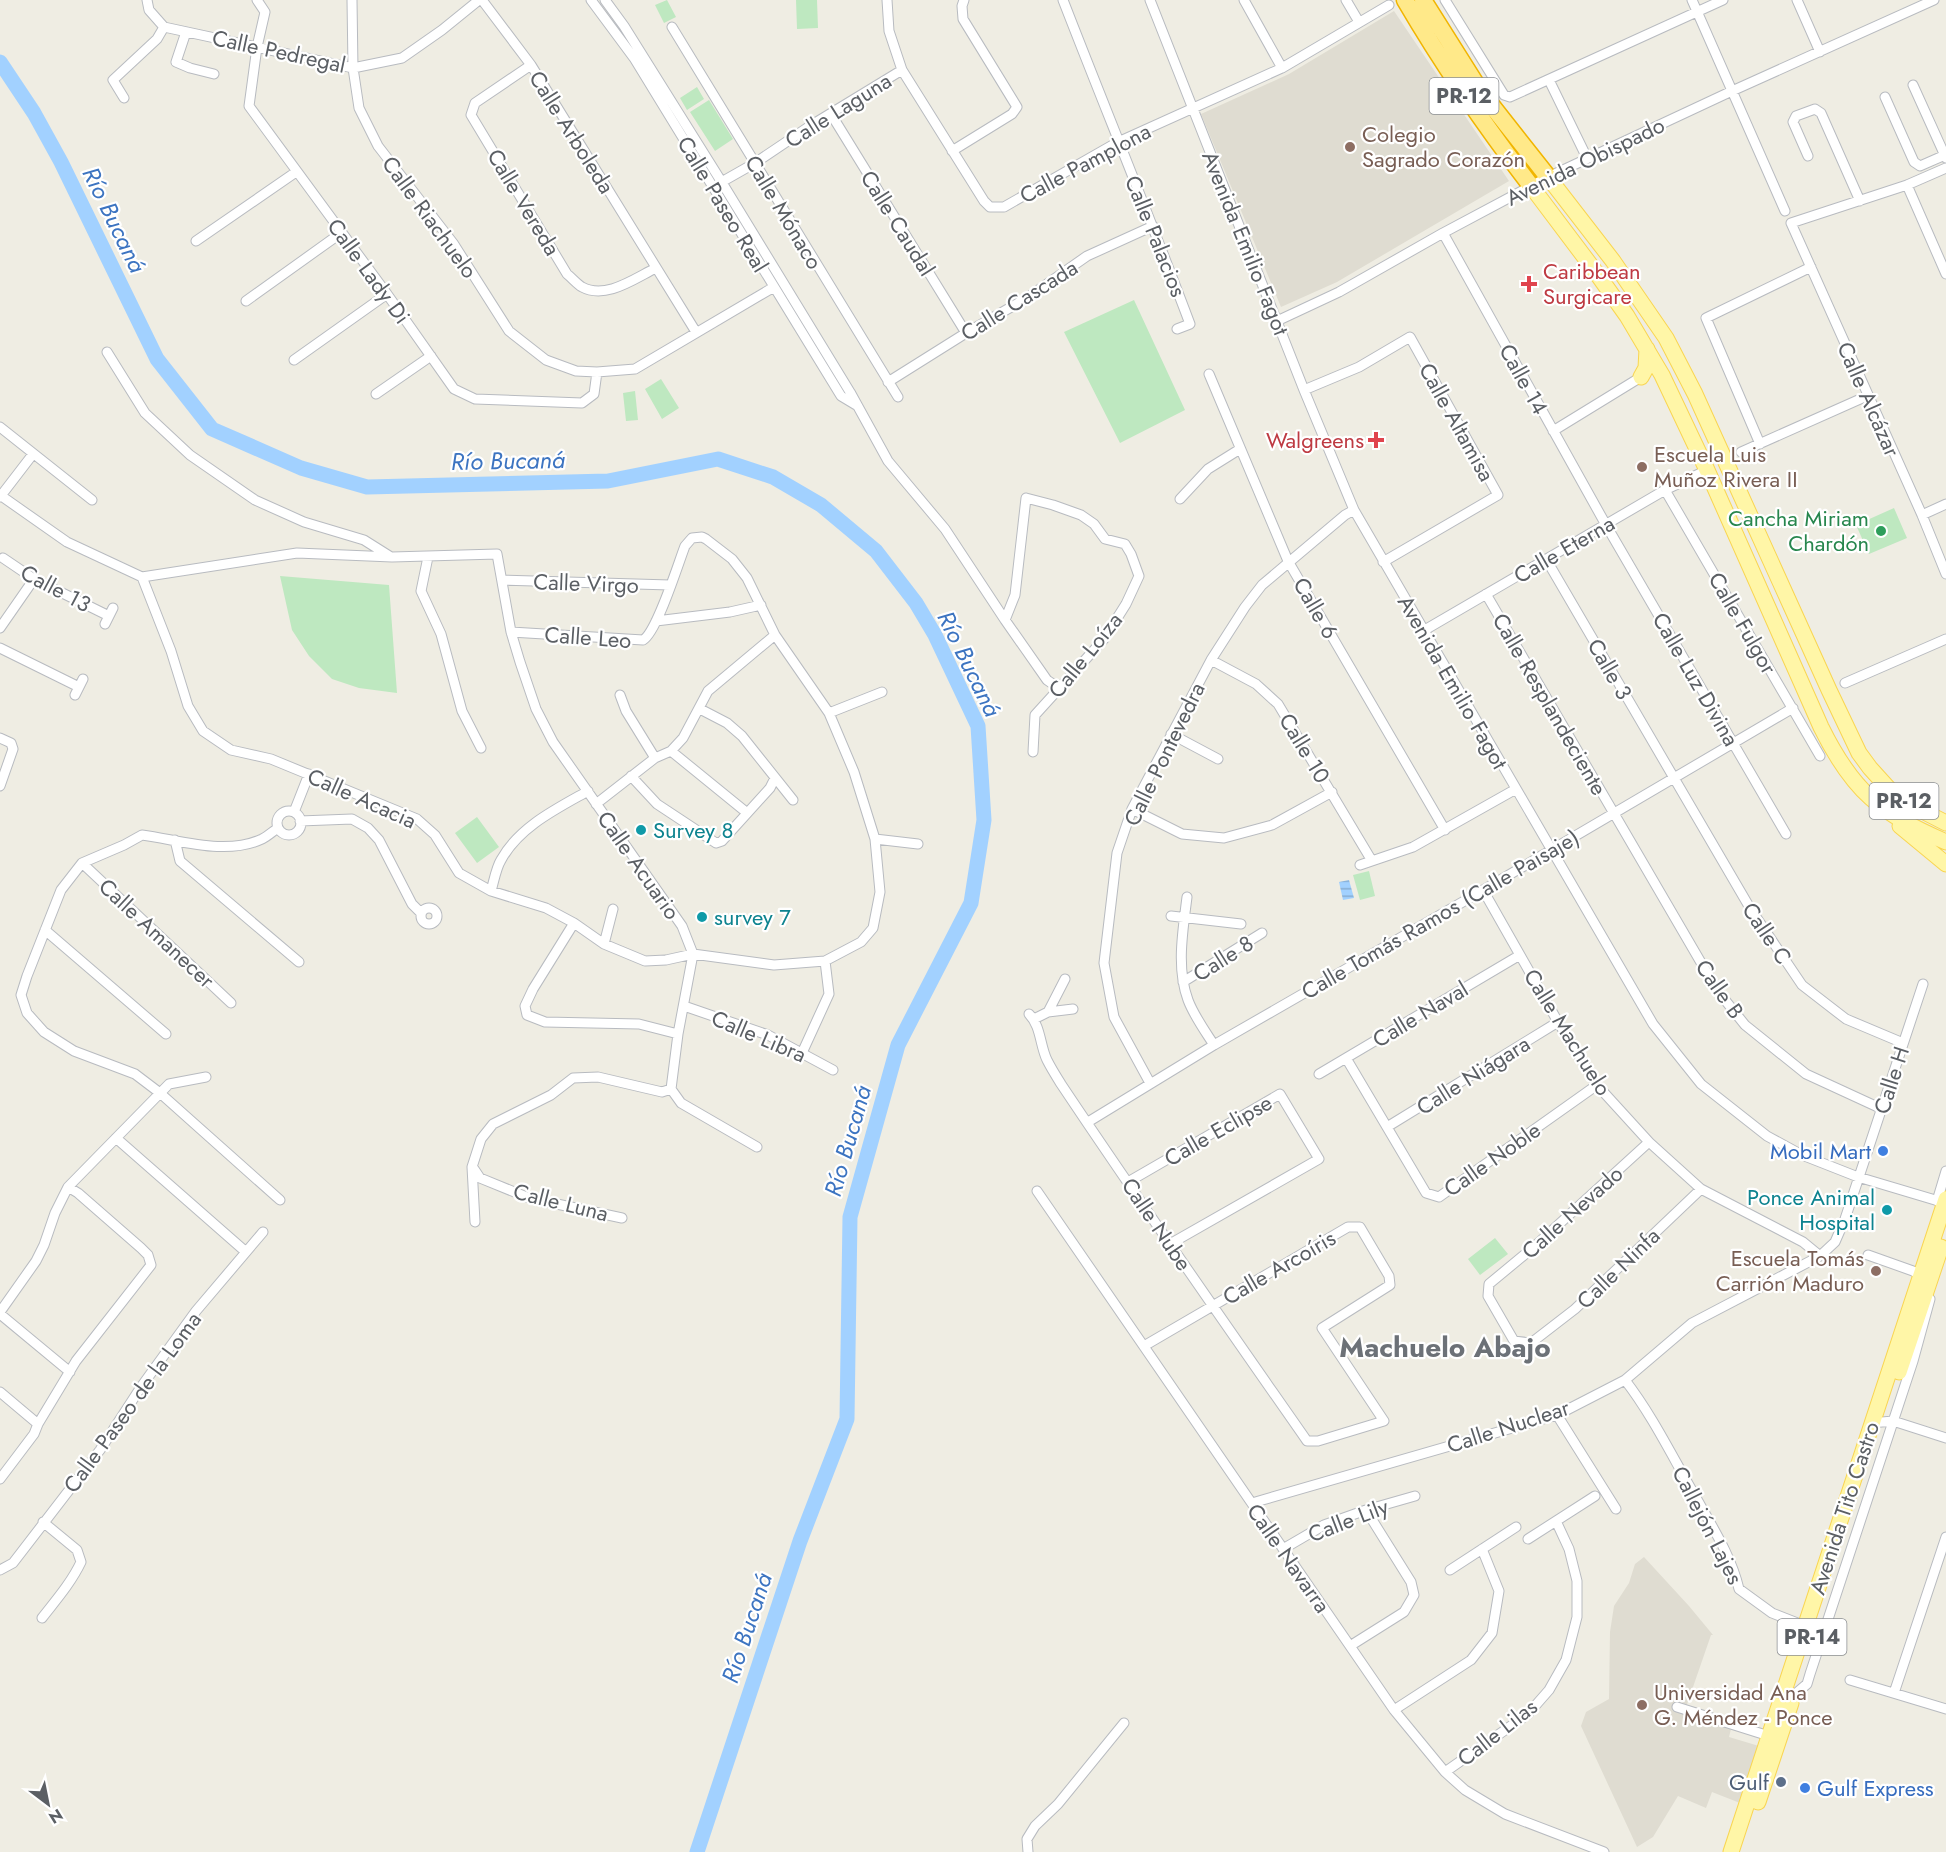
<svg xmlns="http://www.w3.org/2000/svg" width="1946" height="1852" viewBox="0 0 1946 1852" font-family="Jost,sans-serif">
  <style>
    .education { fill: #dfdcd1 }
    .grass { fill: #bee8c0 }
    .water { fill: url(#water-rules) }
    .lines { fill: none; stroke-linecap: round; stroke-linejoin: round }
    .river { stroke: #a2d1ff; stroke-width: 15 }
    .minor-casing { stroke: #b8bbc0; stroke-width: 11 }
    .primary-casing { stroke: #f9d551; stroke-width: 17 }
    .motorway-casing { stroke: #f1b500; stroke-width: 19 }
    .minor { stroke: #fff; stroke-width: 9 }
    .primary { stroke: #fff6a7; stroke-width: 15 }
    .motorway { stroke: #ffe989; stroke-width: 16 }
    .education-dot { fill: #8d6e63; stroke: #fff; stroke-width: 2 }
    .health-dot { fill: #e0444e; stroke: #fff; stroke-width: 2 }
    .leisure-dot { fill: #2e9e5b; stroke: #fff; stroke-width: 2 }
    .culture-dot { fill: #0f9aa8; stroke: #fff; stroke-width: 2 }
    .shop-dot { fill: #3f7fe0; stroke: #fff; stroke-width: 2 }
    .service-dot { fill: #5c6f8a; stroke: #fff; stroke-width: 2 }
    .labels { text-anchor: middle; stroke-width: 4.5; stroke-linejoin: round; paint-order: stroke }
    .shield { fill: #fff; stroke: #8c8f92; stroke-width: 1.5 }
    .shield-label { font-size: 21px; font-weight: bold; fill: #5b5f64 }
    .street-label { font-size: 22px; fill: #5b5f64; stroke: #fff }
    .education-label { font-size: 22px; fill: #785e54; stroke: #fff; text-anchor: start }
    .health-label { font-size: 22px; fill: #be3a42; stroke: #fff; text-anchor: start }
    .leisure-label { font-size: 22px; fill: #27864d; stroke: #fff; text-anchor: end }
    .culture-label { font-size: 22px; fill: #0d838f; stroke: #fff; text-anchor: start }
    .shop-label { font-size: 22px; fill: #366cbe; stroke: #fff; text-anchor: end }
    .service-label { font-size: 22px; fill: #4e5e75; stroke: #fff; text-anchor: end }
    .water-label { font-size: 24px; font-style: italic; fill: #3c74c1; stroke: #fff }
    .district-label { font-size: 28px; font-weight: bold; fill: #6c7177; stroke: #fff }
  </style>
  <defs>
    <pattern id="water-rules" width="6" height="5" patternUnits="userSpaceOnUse" patternTransform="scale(1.5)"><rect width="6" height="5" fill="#a2d1ff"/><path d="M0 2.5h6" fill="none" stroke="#87add2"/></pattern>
  </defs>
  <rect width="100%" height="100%" fill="#efede3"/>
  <path class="education" d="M1394,11L1509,181L1337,282L1281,307L1201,114L1289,74Z
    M1644,1557L1689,1606L1713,1635H1711L1684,1713L1731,1729L1729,1737L1759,1746L1740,1803L1712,1792L1706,1808L1678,1796L1653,1837L1637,1847L1581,1726L1586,1712L1609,1699L1610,1632L1614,1606L1629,1583L1635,1564Z"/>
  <path class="grass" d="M667,0L676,17L664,23L655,5Z
    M796,0H817L818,28L797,29Z
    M697,87L704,99L687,110L680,98Z
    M709,100L733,139L715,151L690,112Z
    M1134,300L1185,410L1120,443L1064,332Z
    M661,379L679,408L662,419L645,389Z
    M635,391L638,420L626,421L623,393Z
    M1894,508L1907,538L1869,554L1856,525Z
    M280,576L389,585L397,693L359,688L332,679L309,656L292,630Z
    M477,817L499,847L477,863L455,833Z
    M1369,871L1375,896L1360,900L1353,875Z
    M1495,1238L1508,1254L1480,1275L1468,1259Z"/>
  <path class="water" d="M1349,880L1354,898L1343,900L1339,882Z"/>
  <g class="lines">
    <path class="river" d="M0,62L34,113L61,162L157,359L212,429L301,468L367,487L608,481L718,459L773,477L821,505L876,551L916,603L935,635L978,726L984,820L971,903L898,1045L850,1217L847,1419L800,1541L697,1852"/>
    <g class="minor-casing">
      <path id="minor" d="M147,0L149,10L164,27L353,68L402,58L442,30L479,0
        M257,0L265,12L257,47L249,106L387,294L454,389L475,399L582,403L594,394L597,372
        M352,0L353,68L359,108L378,146L453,243L509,331L546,360L576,371L597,372L635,369L774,287
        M482,0L531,65L696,332
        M591,0L634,58L841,396L856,405
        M605,0L624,26L721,181L850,392L888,461L945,529L1005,620L1047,680L1060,689
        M887,0L889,31L902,70L984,201L990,207H1004L1118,142L1282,68L1389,5
        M1063,0C1105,108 1149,215 1190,324L1177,329
        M1150,0L1304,390L1354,510L1653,1024L1701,1084L1767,1136L1802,1155L1858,1177L1945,1203
        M1244,0L1282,68
        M1346,0L1359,22
        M1445,0L1504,95L1510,97L1723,0
        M1692,0L1785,211
        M1797,0L1820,52
        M672,27L898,397
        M186,32L176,62L190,68L214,74
        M531,65L475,103L471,115L567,274C572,278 577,284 582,287C606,300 635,278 656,268
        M1549,80L1587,158
        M1913,85L1946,158
        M1885,97L1914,162L1920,166L1945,155
        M124,98L113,80L157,39L164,27
        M831,114L966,333
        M952,151L1012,114L1017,107L963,19L962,6L964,0
        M1808,156L1793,122L1796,116L1815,109L1821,113L1860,201
        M1946,168L1907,185L1791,223L1922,515L1946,574
        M718,184L755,163L810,126L902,70
        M1907,185L1946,274
        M1443,233L1606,525L1786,834
        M196,241L296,172
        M246,301L341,233
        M1277,321L1339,292L1443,233L1548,177L1732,91L1934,0
        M107,352L145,413L190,455L255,500L304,522L364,540L391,557
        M294,360L387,294
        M1209,374L1288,561L1445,830
        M888,382L966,333L1027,298L1087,256L1153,226
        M1304,390L1359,367L1410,337L1498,495L1383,562
        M376,394L431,356
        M0,427L92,500
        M1553,431L1641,377
        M1760,444L1706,318L1811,267
        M1741,452L1867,396
        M1665,490L1820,756
        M0,495L67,542L142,577L171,651L188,706L203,731L231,750L271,759L417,819L435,835L459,873L491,891L546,908L574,923L604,944L645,961L666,960L693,954L774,965L825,961L861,942L873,928L880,892L875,839L854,772L829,713L775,635L747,578L732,559L706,539L702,537L692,538L685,546C678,564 657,632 643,640L511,632
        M0,497L33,454
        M1180,499L1208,469L1240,449
        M1922,515L1946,504
        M428,557L421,591L441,634L462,711L481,748
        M3,558L34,579L109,616
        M1546,559L1750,908L1802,985L1846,1019L1903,1043
        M142,577L297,553L392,557L497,554L511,632L520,662L536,709L553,742L682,926L693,954L678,1034L671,1089L681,1103L757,1147
        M502,580L670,585
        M1486,594L1717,990L1745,1025L1806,1074L1882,1109
        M1005,620L1015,595L1026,498L1053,505L1081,515L1094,524L1105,539L1125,544L1131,554L1139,576L1126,604L1104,639L1035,715L1033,752
        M656,621L730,612L761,605
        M105,624L113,608
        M0,628L34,579
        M1423,631L1665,490L1707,470
        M0,648L79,687
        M1211,660L1256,684L1278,704L1372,861
        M1845,683L1946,639
        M75,695L83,679
        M620,695L626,711L655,758
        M700,709L727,723L742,736L793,800
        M829,713L882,692
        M1171,734L1218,759
        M0,738L11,743L13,749L0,786
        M671,751L746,812
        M631,776L657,804L716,843L722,841L770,788L775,778
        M596,804L655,758L671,751L683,738L708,691L775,635
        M1132,809L1182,834L1224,838L1272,825L1332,792
        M277 823a12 12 0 1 1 24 0a12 12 0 1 1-24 0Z
        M294,812L309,774
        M300,821L352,819L368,828L379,840L412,904L421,913
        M278,828C273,831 268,836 262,839C226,856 180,840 142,835L124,845L82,863L61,890L27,976L21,995L27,1013L44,1032L74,1051L135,1074L160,1093L280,1200
        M875,839L918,844
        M175,840L180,861L299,962
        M82,863L231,1003
        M1360,865L1413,847L1516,789
        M1483,890L1558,1022L1597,1085L1649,1142L1701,1189L1803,1242L1820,1256
        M491,891C494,881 496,868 501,860C519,827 556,809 588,791
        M1187,897C1183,930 1176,968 1188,1000C1194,1016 1205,1031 1214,1045
        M421 916a8 8 0 1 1 16 0a8 8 0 1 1-16 0Z
        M1171,916L1241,924
        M574,923L533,989L525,1006L527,1015L545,1022L639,1024L678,1034
        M45,930L166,1034
        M604,944L613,909
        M1183,982L1262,933
        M684,1006L768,1035L833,1070
        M1048,1012L1073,1009
        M1029,1014C1041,1026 1040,1046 1047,1060C1051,1068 1056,1076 1061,1084C1141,1204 1224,1322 1307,1441H1318L1384,1421L1322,1328L1390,1285L1389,1276L1360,1227H1348L1144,1346
        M1034,1019L1048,1012L1065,979
        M802,1053L829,994L825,961
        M1346,1058L1426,1193L1439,1197L1597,1085
        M1319,1074L1520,955
        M1150,1083L1114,1017L1104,963L1117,853L1132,809L1211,660L1245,607L1262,585L1345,515L1354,510
        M1088,1122L1214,1045L1473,896L1793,708
        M1387,1127L1558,1022
        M116,1138L246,1252
        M1649,1142L1535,1246L1489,1284L1488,1296L1514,1341L1531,1343L1575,1309L1701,1189
        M474,1169L480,1178L529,1198L622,1218
        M1128,1182L1280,1094L1319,1159L1170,1244
        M1037,1191L1394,1710L1445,1772L1465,1790L1505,1814L1604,1852
        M1937,1201L1946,1171
        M475,1222L472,1167L481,1139L493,1124L551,1095L573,1078L598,1077L662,1092L671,1089
        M1868,1255L1913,1271L1920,1275
        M0,1312L36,1261L44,1245L55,1213L68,1187L169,1084L206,1077
        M0,1314L70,1372
        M1625,1380C1652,1415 1672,1456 1694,1494C1711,1525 1731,1555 1739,1589L1772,1613L1823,1633
        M0,1392L38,1424
        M1557,1415L1616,1509
        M1871,1423L1893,1421L1946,1438
        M0,1479L34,1434L38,1424L76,1361L151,1265L148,1255L141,1248L78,1193L68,1187
        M1252,1503L1557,1415L1625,1380L1692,1323L1820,1256L1835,1242L1845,1219L1923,984
        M1528,1539L1595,1496
        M1283,1549L1324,1525L1366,1510L1415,1496
        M0,1570L13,1563L100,1450L141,1387L196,1311L263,1232
        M1450,1570L1516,1527
        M42,1618C56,1600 71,1583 81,1562L77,1550L43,1522
        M1350,1646L1404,1612L1414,1595L1411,1582L1366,1510
        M1850,1680L1946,1709
        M1894,1693L1946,1537
        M1793,1696L1807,1684L1810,1674L1913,1361L1930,1299
        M1677,1707L1769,1736
        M1394,1710L1471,1660L1492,1633L1499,1591L1482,1549
        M1445,1772L1528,1714L1549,1690L1566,1660L1577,1617V1581L1569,1549L1556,1521
        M1028,1852L1027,1839L1035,1826L1058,1804L1124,1723"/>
    </g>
    <g class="primary-casing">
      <path id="primary" d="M1548,177L1613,261L1666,338L1695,394L1829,690L1859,753L1870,768L1889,789L1911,805L1946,823
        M1531,186L1595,271L1627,316L1662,375L1707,470L1821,727C1853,792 1880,813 1946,842
        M1641,377L1646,368L1647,349
        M1900,826L1946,864
        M1899,1372L1941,1247
        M1758,1802L1791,1703
        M1731,1852L1946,1199"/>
    </g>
    <g class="motorway-casing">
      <path id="motorway" d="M1405,0C1443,65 1485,126 1531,186
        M1423,0L1481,92L1548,177"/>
    </g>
    <use href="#minor" class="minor"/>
    <use href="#primary" class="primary"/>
    <use href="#motorway" class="motorway"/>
  </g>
  <g class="education-dot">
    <circle cx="1350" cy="147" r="6"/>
    <circle cx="1642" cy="467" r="6"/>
    <circle cx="1876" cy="1271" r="6"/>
    <circle cx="1642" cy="1705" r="6"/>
  </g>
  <g class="health-dot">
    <path d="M1526 275h6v6h6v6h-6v6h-6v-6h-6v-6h6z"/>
    <path d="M1373 431h6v6h6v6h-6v6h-6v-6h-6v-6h6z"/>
  </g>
  <circle class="leisure-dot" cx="1881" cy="531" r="6"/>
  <g class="culture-dot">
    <circle cx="641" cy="830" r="6"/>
    <circle cx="702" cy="917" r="6"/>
    <circle cx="1887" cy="1210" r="6"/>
  </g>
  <g class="shop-dot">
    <circle cx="1883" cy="1151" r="6"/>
    <circle cx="1805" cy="1788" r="6"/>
  </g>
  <circle class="service-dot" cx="1781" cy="1782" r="6"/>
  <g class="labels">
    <g class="shield">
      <rect x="1429.5" y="78" width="69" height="36" rx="4.5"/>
      <rect x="1869.5" y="783" width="69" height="36" rx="4.5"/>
      <rect x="1777.5" y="1619" width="69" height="36" rx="4.5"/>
    </g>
    <g class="shield-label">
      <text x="1464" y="103">PR-12</text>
      <text x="1904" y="808">PR-12</text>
      <text x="1812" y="1644">PR-14</text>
    </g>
    <g class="street-label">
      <text transform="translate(279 51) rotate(12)" y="8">Calle Pedregal</text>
      <text transform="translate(838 110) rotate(-32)" y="8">Calle Laguna</text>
      <text transform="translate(572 132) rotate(58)" y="8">Calle Arboleda</text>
      <text transform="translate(1585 161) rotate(-26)" y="8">Avenida Obispado</text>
      <text transform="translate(1085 163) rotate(-28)" y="8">Calle Pamplona</text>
      <text transform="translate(524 202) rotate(59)" y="8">Calle Vereda</text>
      <text transform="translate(723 204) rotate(59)" y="8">Calle Paseo Real</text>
      <text transform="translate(784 212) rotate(59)" y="8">Calle Mónaco</text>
      <text transform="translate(430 217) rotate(54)" y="8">Calle Riachuelo</text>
      <text transform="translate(898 223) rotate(58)" y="8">Calle Caudal</text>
      <text transform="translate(1156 236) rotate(68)" y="8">Calle Palacios</text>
      <text transform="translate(1246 243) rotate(68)" y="8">Avenida Emilio Fagot</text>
      <text transform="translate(369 271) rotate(54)" y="8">Calle Lady Di</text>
      <text transform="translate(1019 300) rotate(-32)" y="8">Calle Cascada</text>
      <text transform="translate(1524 379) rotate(61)" y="8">Calle 14</text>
      <text transform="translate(1869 399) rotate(66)" y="8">Calle Alcázar</text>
      <text transform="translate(1457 422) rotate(61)" y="8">Calle Altamisa</text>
      <text transform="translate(1564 549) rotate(-30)" y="8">Calle Eterna</text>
      <text transform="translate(586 583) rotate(2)" y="8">Calle Virgo</text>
      <text transform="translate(56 588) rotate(28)" y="8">Calle 13</text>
      <text transform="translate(1316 608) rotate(60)" y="8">Calle 6</text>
      <text transform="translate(1743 623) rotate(60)" y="8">Calle Fulgor</text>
      <text transform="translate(588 637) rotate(4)" y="8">Calle Leo</text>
      <text transform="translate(1085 655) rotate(-51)" y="8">Calle Loíza</text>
      <text transform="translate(1610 669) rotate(60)" y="8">Calle 3</text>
      <text transform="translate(1696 679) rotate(60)" y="8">Calle Luz Divina</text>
      <text transform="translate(1453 682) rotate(60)" y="8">Avenida Emilio Fagot</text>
      <text transform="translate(1550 704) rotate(60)" y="8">Calle Resplandeciente</text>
      <text transform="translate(1305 748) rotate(59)" y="8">Calle 10</text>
      <text transform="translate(1164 754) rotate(-64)" y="8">Calle Pontevedra</text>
      <text transform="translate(362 798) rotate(24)" y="8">Calle Acacia</text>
      <text transform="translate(639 865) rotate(55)" y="8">Calle Acuario</text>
      <text transform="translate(1440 914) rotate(-30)" y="8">Calle Tomás Ramos (Calle Paisaje)</text>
      <text transform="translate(157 933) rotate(43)" y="8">Calle Amanecer</text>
      <text transform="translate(1767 933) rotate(56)" y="8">Calle C</text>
      <text transform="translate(1223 958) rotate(-32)" y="8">Calle 8</text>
      <text transform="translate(1720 989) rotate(55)" y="8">Calle B</text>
      <text transform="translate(1420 1014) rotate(-31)" y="8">Calle Naval</text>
      <text transform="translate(1568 1032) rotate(58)" y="8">Calle Machuelo</text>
      <text transform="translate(759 1036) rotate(23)" y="8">Calle Libra</text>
      <text transform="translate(1473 1075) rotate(-32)" y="8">Calle Niágara</text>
      <text transform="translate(1891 1080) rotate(-72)" y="8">Calle H</text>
      <text transform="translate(1218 1130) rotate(-30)" y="8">Calle Eclipse</text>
      <text transform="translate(1492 1159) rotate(-35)" y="8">Calle Noble</text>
      <text transform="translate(561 1202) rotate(14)" y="8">Calle Luna</text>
      <text transform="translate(1572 1212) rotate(-42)" y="8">Calle Nevado</text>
      <text transform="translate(1157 1224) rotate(56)" y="8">Calle Nube</text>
      <text transform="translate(1279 1267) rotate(-30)" y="8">Calle Arcoíris</text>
      <text transform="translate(1618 1268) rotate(-44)" y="8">Calle Ninfa</text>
      <text transform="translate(132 1402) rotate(-54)" y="8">Calle Paseo de la Loma</text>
      <text transform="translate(1508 1426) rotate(-18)" y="8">Calle Nuclear</text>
      <text transform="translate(1844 1508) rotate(-72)" y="8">Avenida Tito Castro</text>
      <text transform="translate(1348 1520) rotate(-21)" y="8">Calle Lily</text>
      <text transform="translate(1708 1525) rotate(63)" y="8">Callejón Lajes</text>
      <text transform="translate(1289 1558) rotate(55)" y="8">Calle Navarra</text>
      <text transform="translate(1497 1732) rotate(-38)" y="8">Calle Lilas</text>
    </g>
    <g class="education-label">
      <text x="1362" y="142">Colegio<tspan x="1362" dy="25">Sagrado Corazón</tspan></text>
      <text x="1654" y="462">Escuela Luis<tspan x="1654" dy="25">Muñoz Rivera II</tspan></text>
      <text x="1864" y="1266" text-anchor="end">Escuela Tomás<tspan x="1864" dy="25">Carrión Maduro</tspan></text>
      <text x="1654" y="1700">Universidad Ana<tspan x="1654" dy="25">G. Méndez - Ponce</tspan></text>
    </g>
    <g class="health-label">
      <text x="1543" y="279">Caribbean<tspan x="1543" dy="25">Surgicare</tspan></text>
      <text x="1364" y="448" text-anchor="end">Walgreens</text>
    </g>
    <g class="leisure-label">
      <text x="1869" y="526">Cancha Miriam<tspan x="1869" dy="25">Chardón</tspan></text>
    </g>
    <g class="culture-label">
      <text x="653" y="838">Survey 8</text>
      <text x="714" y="925">survey 7</text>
      <text x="1875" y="1205" text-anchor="end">Ponce Animal<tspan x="1875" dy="25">Hospital</tspan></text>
    </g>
    <g class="shop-label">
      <text x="1871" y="1159">Mobil Mart</text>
      <text x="1817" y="1796" text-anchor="start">Gulf Express</text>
    </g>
    <g class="service-label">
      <text x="1769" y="1790">Gulf</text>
    </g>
    <g class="water-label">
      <text transform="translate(114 220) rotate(64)" y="8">Río Bucaná</text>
      <text transform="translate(508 461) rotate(-1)" y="8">Río Bucaná</text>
      <text transform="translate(969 664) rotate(64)" y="8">Río Bucaná</text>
      <text transform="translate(848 1141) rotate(-74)" y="8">Río Bucaná</text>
      <text transform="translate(747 1628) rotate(-72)" y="8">Río Bucaná</text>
    </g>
    <g class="district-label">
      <text x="1445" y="1357">Machuelo Abajo</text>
    </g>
  </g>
  <g transform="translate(48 1804) rotate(148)" stroke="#ffffff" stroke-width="4.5" paint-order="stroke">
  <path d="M0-4.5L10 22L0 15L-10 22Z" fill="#5b5f64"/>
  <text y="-9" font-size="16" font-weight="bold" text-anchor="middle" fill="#5b5f64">N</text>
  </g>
</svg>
